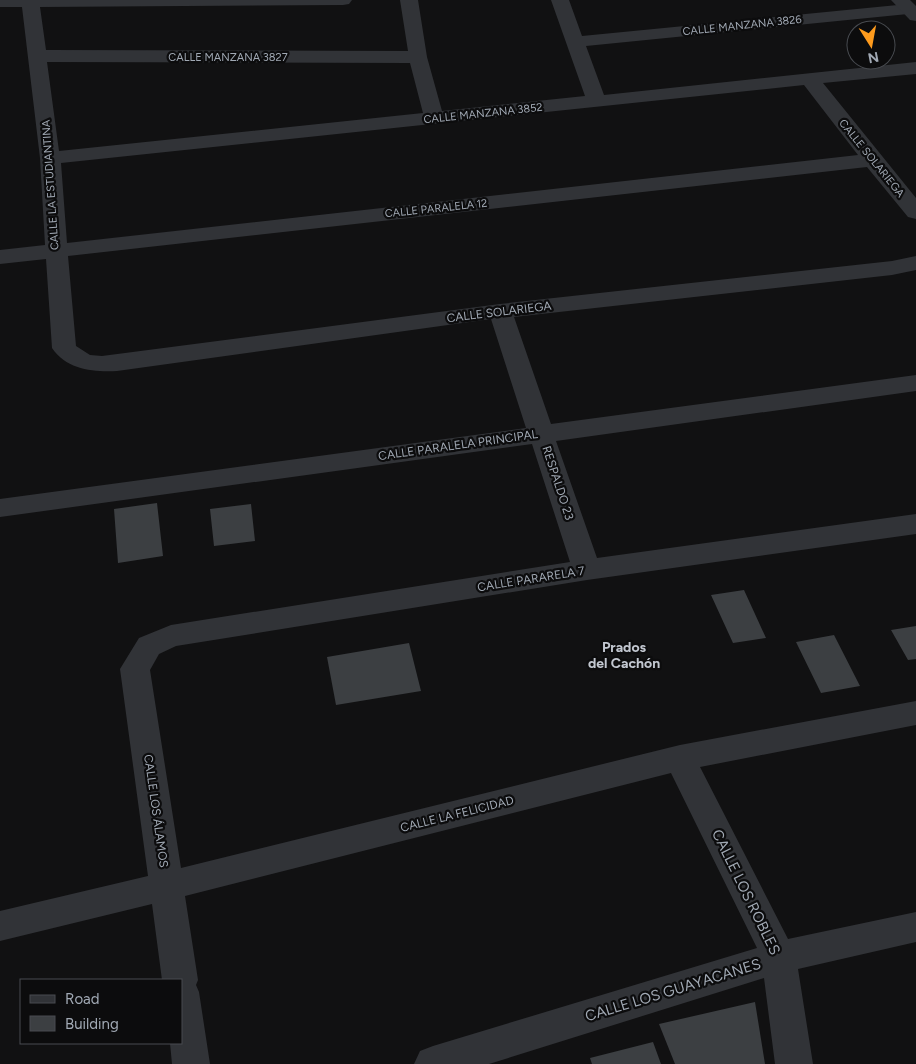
<svg xmlns="http://www.w3.org/2000/svg" width="916" height="1064" viewBox="0 0 916 1064" font-family="Figtree,sans-serif">
  <style>
    .building { fill: #3c3f42 }
    .lines { fill: none; stroke-linecap: round; stroke-linejoin: round }
    .minor { fill: #313337; fill-rule: evenodd }
    .tertiary { fill: #313337; fill-rule: evenodd }
    .labels { text-anchor: middle; stroke-width: 4.5; stroke-linejoin: round; paint-order: stroke }
    .far-street-label { font-size: 11px; fill: #a1a9b4; stroke: #0c0c0d }
    .street-label { font-size: 12px; fill: #a1a9b4; stroke: #0c0c0d }
    .neighbourhood-label { font-size: 14px; font-weight: bold; fill: #c2c7d0; stroke: #0c0c0d }
    .near-street-label { font-size: 15px; fill: #a1a9b4; stroke: #0c0c0d }
  </style>
  <rect width="100%" height="100%" fill="#111112"/>
  <path class="building" d="M157,503L163,556L118,563L114,509Z
    M251,504L255,541L214,546L210,509Z
    M744,590L766,638L733,643L711,595Z
    M916,626V659L908,660L891,630Z
    M834,635L860,686L821,693L796,642Z
    M409,643L421,691L336,705L327,657Z
    M755,1002L765,1064H675L659,1024Z
    M653,1042L661,1064H592L590,1058Z"/>
  <g class="lines">
    <path class="minor" d="M0,0H352L349,4L343,5L40,7L46,50L408,51L400,0H418L427,57L442,111L585,96L551,0H569L582,36L908,4L914,5V13L908,14L586,46L604,95L916,62V74L823,83L916,198V219L908,217L867,167L68,256L76,346L90,355L102,356L500,304L892,261L916,256V270L892,275L514,317L551,424L916,375V391L556,441L597,558L916,514V534L587,580L176,646L159,654L150,670L181,868L680,745L916,701V725L700,767L788,939L916,912V942L798,969L813,1064H775L764,978L489,1064H414L420,1051L433,1046L757,948L671,773L185,896L198,980L196,985L199,992L210,1064H172L170,1043H181V980H162L152,904L0,941V911L148,876L120,669L139,638L171,625L570,562L532,444L0,517V499L526,428L491,319L117,371C93,372 67,370 52,348L46,259L0,264V250L45,245L40,158L22,7H0ZM47,62L410,63L423,113L59,151ZM804,85L858,155L67,243L61,163Z"/>
    <path class="tertiary" d="M891,0H910L916,6V21L910,20Z"/>
  </g>
  <g class="labels">
    <g class="far-street-label">
      <text transform="translate(742 25) rotate(-6)" y="4">CALLE MANZANA 3826</text>
      <text x="228" y="61">CALLE MANZANA 3827</text>
      <text transform="translate(483 113) rotate(-6)" y="4">CALLE MANZANA 3852</text>
      <text transform="translate(872 158) rotate(51)" y="4">CALLE SOLARIEGA</text>
      <text transform="translate(50 185) rotate(-94)" y="4">CALLE LA ESTUDIANTINA</text>
      <text transform="translate(436 208) rotate(-6)" y="4">CALLE PARALELA 12</text>
    </g>
    <g class="street-label">
      <text transform="translate(499 312) rotate(-7)" y="4">CALLE SOLARIEGA</text>
      <text transform="translate(458 445) rotate(-8)" y="4">CALLE PARALELA PRINCIPAL</text>
      <text transform="translate(558 483) rotate(72)" y="4">RESPALDO 23</text>
      <text transform="translate(531 579) rotate(-9)" y="4">CALLE PARARELA 7</text>
      <text transform="translate(156 811) rotate(82)" y="4">CALLE LOS ÁLAMOS</text>
      <text transform="translate(457 814) rotate(-14)" y="4">CALLE LA FELICIDAD</text>
    </g>
    <g class="neighbourhood-label">
      <text x="624" y="652">Prados<tspan x="624" dy="16">del Cachón</tspan></text>
    </g>
    <g class="near-street-label">
      <text transform="translate(746 892) rotate(64)" y="5">CALLE LOS ROBLES</text>
      <text transform="translate(673 990) rotate(-17)" y="5">CALLE LOS GUAYACANES</text>
    </g>
  </g>
  <rect x="20" y="979" width="162" height="65" fill="#0c0c0d" stroke="#484b50"/>
  <rect x="30" y="995" width="25" height="8" fill="#313337" stroke="#484b50"/>
  <text x="65" y="1004" font-size="15" fill="#a1a9b4">Road</text>
  <rect x="30" y="1016" width="25" height="15" fill="#3c3f42" stroke="#484b50"/>
  <text x="65" y="1029" font-size="15" fill="#a1a9b4">Building</text>
  <g transform="translate(871 45) rotate(169)"><circle r="24" fill="#0c0c0d" stroke="#484b50"/>
  <path d="M0-4L9 19L0 12L-9 19Z" fill="#fe9b1d"/>
  <text y="-8" font-size="14" font-weight="bold" text-anchor="middle" fill="#a1a9b4">N</text>
  </g>
</svg>
